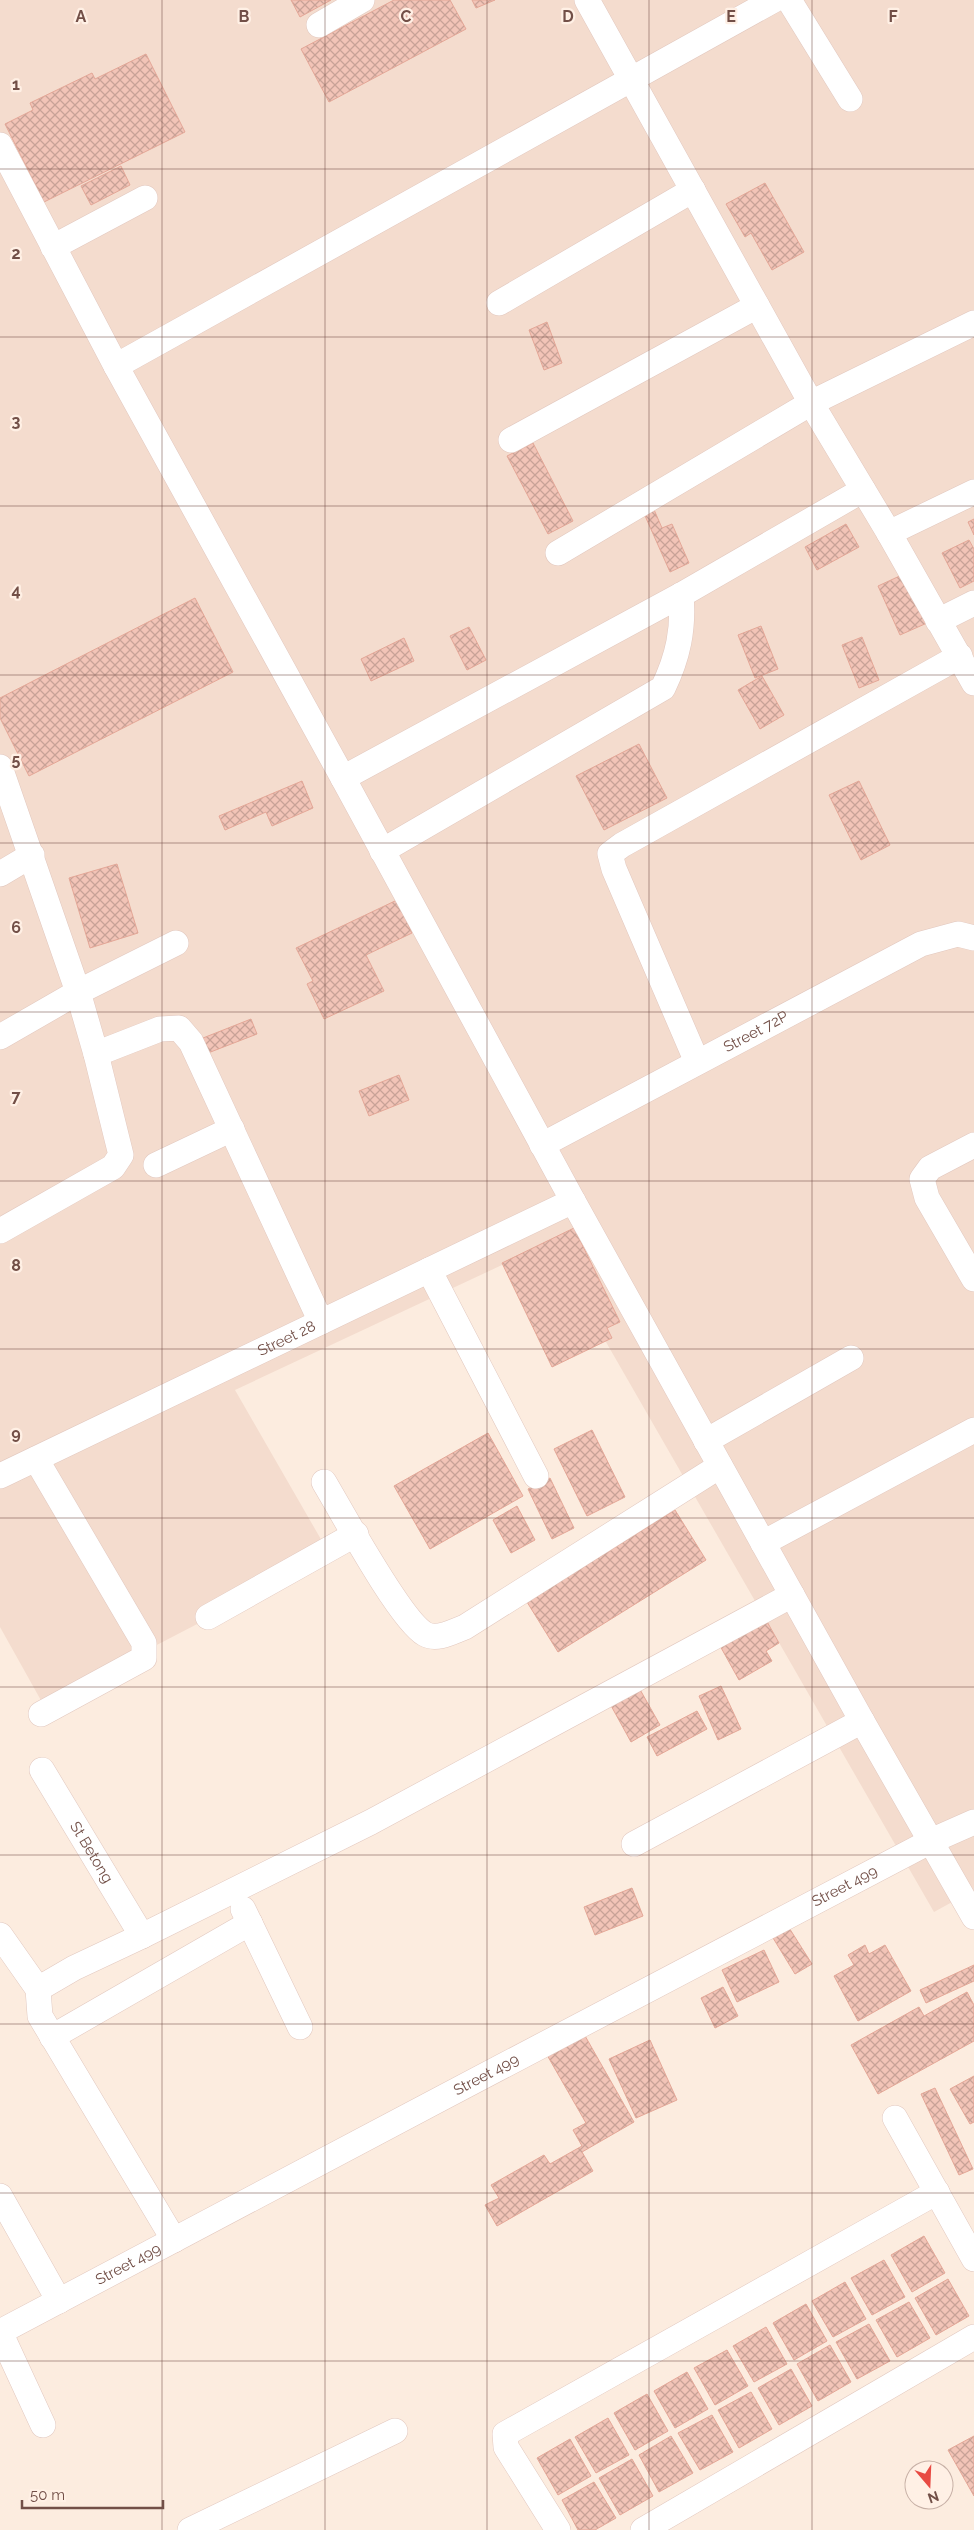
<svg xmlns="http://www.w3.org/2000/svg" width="974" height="2530" viewBox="0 0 974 2530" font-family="Raleway,sans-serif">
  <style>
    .residential { fill: #f4dcce }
    .building { fill: url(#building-cross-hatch); stroke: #e4a797 }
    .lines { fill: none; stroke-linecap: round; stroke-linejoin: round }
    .minor-casing { stroke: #e2c8bf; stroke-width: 26 }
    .minor { stroke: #fff; stroke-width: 25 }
    .grid { fill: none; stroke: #724f47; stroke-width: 1; stroke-opacity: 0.55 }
    .labels { text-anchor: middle; stroke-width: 4.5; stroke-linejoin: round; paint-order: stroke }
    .street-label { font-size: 15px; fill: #724f47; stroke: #fff0e5 }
    .grid-label { font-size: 16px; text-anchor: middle; font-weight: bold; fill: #724f47; stroke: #fff0e5; stroke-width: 4.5; stroke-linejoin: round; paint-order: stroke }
  </style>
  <defs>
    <pattern id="building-cross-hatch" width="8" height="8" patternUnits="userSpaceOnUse" patternTransform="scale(1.25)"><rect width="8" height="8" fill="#f2c4b7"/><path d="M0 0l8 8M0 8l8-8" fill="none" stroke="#c8a297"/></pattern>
  </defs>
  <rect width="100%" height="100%" fill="#fcecdf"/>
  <path class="residential" d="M0,0H974V1890L934,1912L549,1243L235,1390L330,1555L43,1704L0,1627Z"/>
  <path class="building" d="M291,0H331L300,17Z
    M394,0H450L466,29L329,102L301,49Z
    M472,0H495L476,8Z
    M146,54L185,132L44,202L5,124L33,110L30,103L92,73L95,79Z
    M121,166L130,185L91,205L81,186Z
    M765,183L804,252L772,270L751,233L745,237L726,204Z
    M547,322L562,363L544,370L529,330Z
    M533,443L573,521L548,534L507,456Z
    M652,505L662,528L672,524L689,563L670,572L642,509Z
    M974,519V535L968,522Z
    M846,524L859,547L817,570L805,547Z
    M969,540L974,549V581L960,588L942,553Z
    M904,574L927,623L900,635L878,586Z
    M195,598L233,672L29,776L0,718V698Z
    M761,626L778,669L755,678L738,635Z
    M469,627L486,660L467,670L450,636Z
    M862,637L879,680L859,688L842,645Z
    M404,638L414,661L371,681L361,659Z
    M762,676L784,715L760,729L738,690Z
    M639,744L667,798L604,830L576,776Z
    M302,781L313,808L272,826L266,812L225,830L219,816Z
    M859,781L890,845L861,860L829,795Z
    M117,864L138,933L90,948L69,878Z
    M397,900L412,933L366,955L384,991L324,1019L307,984L313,981L296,948Z
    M251,1019L257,1034L208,1053L203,1038Z
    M399,1075L409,1100L369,1116L359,1091Z
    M574,1228L620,1322L607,1328L612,1338L552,1367L502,1263Z
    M592,1430L625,1497L587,1516L554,1449Z
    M488,1433L523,1496L430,1549L394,1486Z
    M550,1478L574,1528L552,1539L528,1489Z
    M517,1506L535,1540L511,1553L493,1520Z
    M675,1510L706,1560L558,1652L527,1602Z
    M765,1618L779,1643L766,1651L772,1661L739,1680L719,1644Z
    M638,1686L660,1725L631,1742L609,1702Z
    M721,1686L741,1729L718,1740L699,1696Z
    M697,1711L707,1729L657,1756L647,1737Z
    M632,1888L643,1916L595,1935L584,1907Z
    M786,1923L812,1964L795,1974L770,1933Z
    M865,1945L869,1954L885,1945L911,1991L858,2021L834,1976L854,1965L848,1955Z
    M764,1950L779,1982L737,2002L722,1970Z
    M974,1965V1981L926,2003L920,1990Z
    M723,1987L738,2016L715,2028L701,1998Z
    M967,1992L974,2005V2041L878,2094L851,2045L919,2007L924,2016Z
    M580,2027L634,2122L582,2152L593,2171L497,2226L485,2205L499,2198L491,2185L544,2155L550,2164L582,2146L573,2130L586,2123L543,2048Z
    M650,2040L677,2100L636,2118L609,2059Z
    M974,2076V2122L970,2124L950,2089Z
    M935,2088L973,2169L959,2175L921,2094Z
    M924,2236L945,2273L912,2292L891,2255Z
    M884,2260L905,2297L872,2315L851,2278Z
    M948,2279L969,2316L936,2335L915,2298Z
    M845,2282L866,2319L833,2337L812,2301Z
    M909,2302L930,2338L897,2357L876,2320Z
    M806,2304L827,2341L794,2360L773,2323Z
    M869,2324L890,2361L857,2379L836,2342Z
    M766,2327L787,2364L754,2382L733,2346Z
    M830,2345L851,2382L818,2401L797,2364Z
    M727,2350L748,2386L715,2405L694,2368Z
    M791,2369L812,2406L779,2425L758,2388Z
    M687,2372L708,2409L675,2428L654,2391Z
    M751,2392L772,2429L739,2448L718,2410Z
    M647,2394L668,2431L635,2450L614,2413Z
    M712,2415L733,2452L700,2470L678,2433Z
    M608,2418L629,2455L596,2473L575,2437Z
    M671,2436L693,2473L659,2492L639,2455Z
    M974,2436V2496L948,2450Z
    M570,2439L591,2476L558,2495L537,2458Z
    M632,2459L653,2496L620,2515L599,2478Z
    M594,2482L616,2518L595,2530H578L562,2500Z"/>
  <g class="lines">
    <g class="minor-casing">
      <g id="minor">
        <path d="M587,0L811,403L889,533L974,683"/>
        <path d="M789,0L850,99"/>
        <path d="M319,25L362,0"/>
        <path d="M0,145L116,366L343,778L573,1201L862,1721L974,1917"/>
        <path d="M53,247L145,198"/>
        <path d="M499,303L693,190"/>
        <path d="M116,366L774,0"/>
        <path d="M511,440L757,306"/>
        <path d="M889,533L974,492"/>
        <path d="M558,553L811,403L974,323"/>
        <path d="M938,621L974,603"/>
        <path d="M0,767L78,992L96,1054L121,1155L113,1167L0,1231"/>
        <path d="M343,778L681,595L863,490"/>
        <path d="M382,851L663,688C678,657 684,629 681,595"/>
        <path d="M0,874L32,855"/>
        <path d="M0,1037L78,992L176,943"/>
        <path d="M96,1054L160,1029L179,1028L191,1042L321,1322"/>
        <path d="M697,1062L614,869L610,854L622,845L960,656"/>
        <path id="s1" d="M542,1145L921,944L958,934L974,938"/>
        <path d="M974,1145L930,1168L922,1179L927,1198L974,1279"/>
        <path d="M156,1165L232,1129"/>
        <path d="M429,1270L536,1476"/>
        <path d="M706,1441L851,1358"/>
        <path d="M36,1459L144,1643V1658L41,1714"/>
        <path id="s2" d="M0,1476L573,1201"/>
        <path d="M324,1482C342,1512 400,1620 425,1634C437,1641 454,1631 465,1627L720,1466"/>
        <path d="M763,1543L974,1430"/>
        <path d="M208,1617L356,1534"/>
        <path id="s3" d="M42,1770L142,1936"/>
        <path d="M634,1844L862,1721"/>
        <path d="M243,1909L300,2027"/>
        <path d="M0,1935L38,1989L40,2016L174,2240"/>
        <path d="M38,1989L74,1968L142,1936L371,1822L792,1595"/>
        <path d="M52,2037L250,1923"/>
        <path d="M895,2118L974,2259"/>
        <path d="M0,2196L59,2301"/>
        <path id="s4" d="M0,2332C310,2168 620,2003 931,1841L974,1822"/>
        <path d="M0,2332L43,2425"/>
        <path d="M190,2530L395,2431"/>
        <path d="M558,2530L506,2447L505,2434L937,2192"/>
        <path d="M643,2530L974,2337"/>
      </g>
    </g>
    <use href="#minor" class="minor"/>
  </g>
  <path class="grid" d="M162,0V2530M325,0V2530M487,0V2530M649,0V2530M812,0V2530M0,169H974M0,337H974M0,506H974M0,675H974M0,843H974M0,1012H974M0,1181H974M0,1349H974M0,1518H974M0,1687H974M0,1855H974M0,2024H974M0,2193H974M0,2361H974"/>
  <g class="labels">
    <g class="street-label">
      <text dy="5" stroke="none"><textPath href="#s1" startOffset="242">Street 72P</textPath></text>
      <text dy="5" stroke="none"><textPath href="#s2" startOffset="318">Street 28</textPath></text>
      <text dy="5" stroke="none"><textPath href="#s3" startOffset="96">St Betong</textPath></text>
      <text dy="5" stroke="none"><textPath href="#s4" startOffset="955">Street 499</textPath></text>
      <text dy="5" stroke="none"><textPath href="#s4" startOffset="550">Street 499</textPath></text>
      <text dy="5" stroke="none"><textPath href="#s4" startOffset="145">Street 499</textPath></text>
    </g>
  </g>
  <g class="grid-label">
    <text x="81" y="22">A</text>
    <text x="244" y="22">B</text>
    <text x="406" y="22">C</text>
    <text x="568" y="22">D</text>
    <text x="731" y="22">E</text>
    <text x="893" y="22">F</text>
    <text x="16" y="90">1</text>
    <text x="16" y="259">2</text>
    <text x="16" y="427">3</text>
    <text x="16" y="596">4</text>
    <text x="16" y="765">5</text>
    <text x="16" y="933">6</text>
    <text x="16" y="1102">7</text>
    <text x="16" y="1271">8</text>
    <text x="16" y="1439">9</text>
  </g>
  <g transform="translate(929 2485) rotate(161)"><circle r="24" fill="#fff0e5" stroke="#c7b0a6"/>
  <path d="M0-4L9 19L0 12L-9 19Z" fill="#e84a43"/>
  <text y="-8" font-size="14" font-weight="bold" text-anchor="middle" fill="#724f47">N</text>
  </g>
  <path d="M22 2500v8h141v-8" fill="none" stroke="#724f47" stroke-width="2.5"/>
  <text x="30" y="2500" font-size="15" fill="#724f47" stroke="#fff0e5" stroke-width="4" paint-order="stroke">50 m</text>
</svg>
